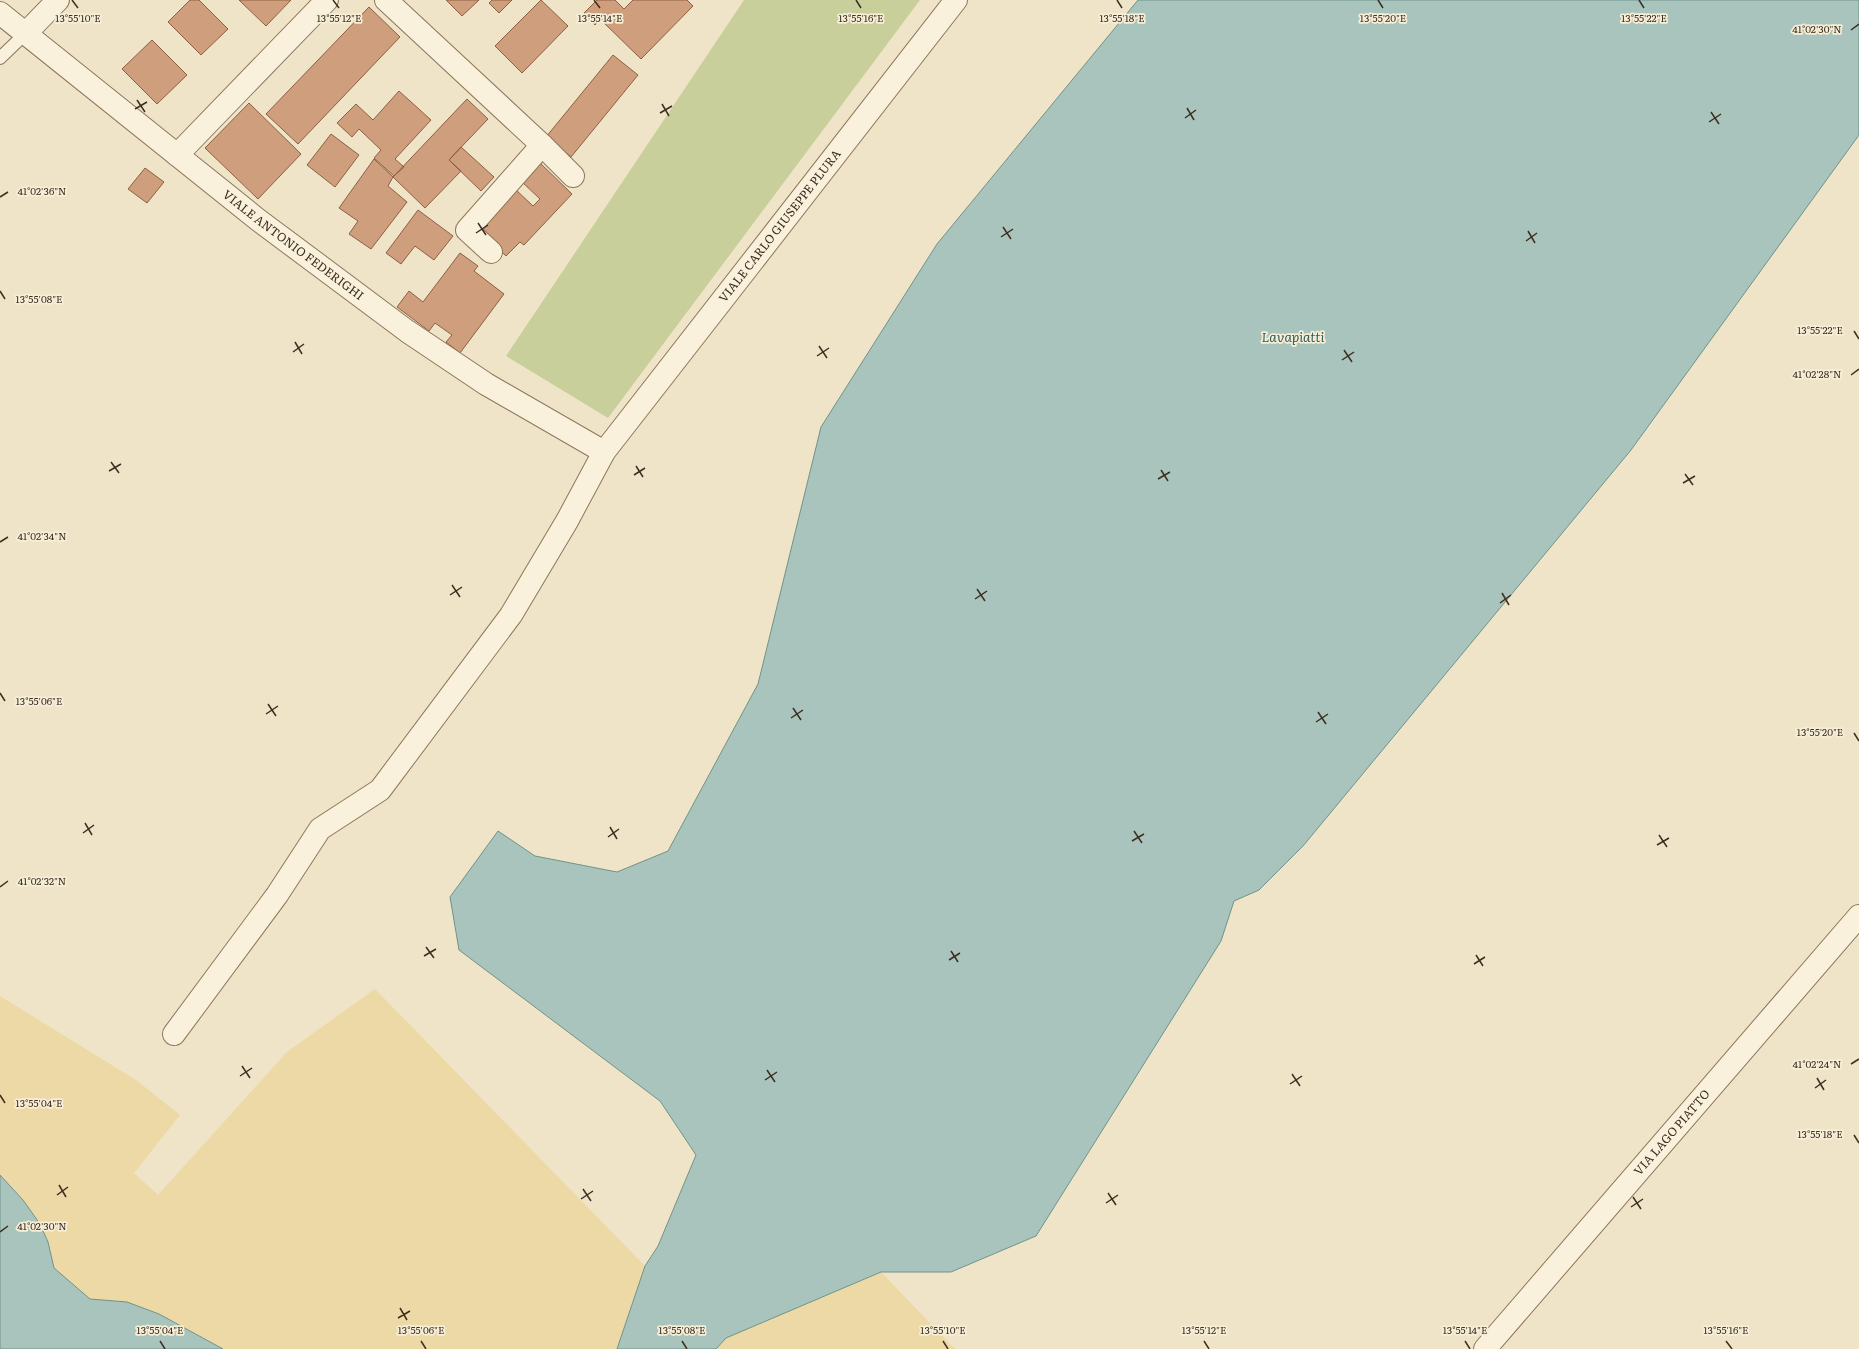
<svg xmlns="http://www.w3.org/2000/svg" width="1859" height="1349" viewBox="0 0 1859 1349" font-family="Literata,serif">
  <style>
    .green { fill: #c9cf9b }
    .sand { fill: #ecd9a5 }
    .water { fill: #a9c4bc; stroke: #6f938a }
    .building { fill: #cf9f7d; stroke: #8d5f41 }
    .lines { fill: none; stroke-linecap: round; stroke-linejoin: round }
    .lane-casing { stroke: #8d765c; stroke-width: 14 }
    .street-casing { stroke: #8d765c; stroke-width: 24 }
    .lane { stroke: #faf1dc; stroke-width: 12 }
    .street { stroke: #faf1dc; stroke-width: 22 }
    .ticks { fill: none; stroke: #3d2e20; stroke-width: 1.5 }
    .labels { text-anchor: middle; stroke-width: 3.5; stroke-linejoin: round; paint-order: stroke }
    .street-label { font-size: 12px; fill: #3d2e20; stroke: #f7eed8 }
    .water-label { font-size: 13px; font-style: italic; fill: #2f5d5a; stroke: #f7eed8 }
    .ticks-label { font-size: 10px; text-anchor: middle; fill: #3d2e20; stroke: #f7eed8; stroke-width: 3.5; stroke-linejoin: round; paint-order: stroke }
  </style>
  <rect width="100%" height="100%" fill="#f0e4c8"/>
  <path class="green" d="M744,0H920L608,418L506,356Z"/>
  <path class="sand" d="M375,989L645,1266L617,1349H223L159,1314L127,1302L90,1299L54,1268L48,1242L40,1224L23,1200L0,1175V996L136,1080L180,1115L134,1173L158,1195L287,1052Z
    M881,1272L955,1349H716L726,1338Z"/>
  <path class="water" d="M1138,0H1859V135L1631,450L1303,846L1259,890L1234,901L1221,941L1036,1236L951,1272H881L726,1338L716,1349H617L645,1266L658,1246L696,1155L660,1101L459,950L450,897L498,831L535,856L617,872L668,851L758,684L821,427L937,244Z
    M0,1175L23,1200L40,1224L48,1242L54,1268L90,1299L127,1302L159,1314L223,1349H0Z"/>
  <path class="building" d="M190,0H199L228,29L201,55L168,22Z
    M239,0H291L266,26Z
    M446,0H479L462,16Z
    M492,0H512L499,13L489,3Z
    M541,0L568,26L522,73L495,46Z
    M597,0H615L624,9L633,0H687L693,6L641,59L600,19L595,25L584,13Z
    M369,7L400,37L298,144L266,114Z
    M152,40L187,75L157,104L122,69Z
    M613,55L638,75L571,157L546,137Z
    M399,91L431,120L395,159L404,167L394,176L374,158L381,150L359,129L352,137L337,123L356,104L373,120Z
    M467,99L488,119L449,160L461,171L425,208L393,177Z
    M249,103L301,154L258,199L205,148Z
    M331,134L359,155L335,187L307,165Z
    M461,147L494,177L481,191L449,160Z
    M374,159L393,177L388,186L407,202L371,249L349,234L358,221L339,208Z
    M538,161L572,194L524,245L520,242L506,256L476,227L514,188L533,206L540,199L520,180Z
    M145,168L164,182L147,203L128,189Z
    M418,210L453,236L434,260L415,246L401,264L386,253Z
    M460,253L478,266L474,271L504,294L460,353L446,342L452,335L435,323L429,331L397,307L409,291L423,302Z"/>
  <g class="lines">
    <g class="lane-casing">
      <path id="lane" d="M0,58L26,33"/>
    </g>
    <g class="street-casing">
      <g id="street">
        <path d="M386,0L542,145L573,176"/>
        <path id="s1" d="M0,13L257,219L407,331L486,384L604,452"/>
        <path d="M26,33L58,0"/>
        <path d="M177,155L327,0"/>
        <path d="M491,252L467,230L542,145"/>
        <path id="s2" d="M174,1034L277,895L320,829L380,790L511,615L567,521L604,452L956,0"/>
        <path id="s3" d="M1485,1349L1859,916"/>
      </g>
    </g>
    <use href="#lane" class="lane"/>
    <use href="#street" class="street"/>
  </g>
  <path class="ticks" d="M72,0L78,8M333,0L339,8M594,0L600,8M856,0L861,8M1117,0L1122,8M1378,0L1383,8M1639,0L1644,8M1851,30L1859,24M137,100L145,112M662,104L669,116M1187,108L1194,120M135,109L147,102M1711,112L1719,124M660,113L672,106M1185,118L1196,110M1709,122L1721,114M0,197L8,192M478,223L486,235M1003,227L1011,239M1528,231L1535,243M476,233L488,225M1001,237L1013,229M1526,241L1537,233M0,291L5,299M1854,331L1859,339M295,342L302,354M819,346L827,358M1344,350L1352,362M293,352L304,344M817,356L829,348M1342,360L1354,352M1851,375L1859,369M111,462L119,473M636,466L643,477M1161,470L1168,481M109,471L121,464M1685,474L1693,485M634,475L645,468M1158,479L1170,472M1683,483L1695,476M0,542L8,537M452,585L460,597M977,589L985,601M1502,593L1509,605M450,595L462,587M975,599L987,591M1500,603L1511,595M0,693L5,701M268,704L276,716M793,708L801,720M1318,712L1326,724M266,714L278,706M791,718L803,710M1316,722L1328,714M1854,733L1859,741M85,823L92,835M610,827L617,839M1134,831L1142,843M83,833L94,825M1659,835L1667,847M608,837L619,829M1132,841L1144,834M1657,845L1669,838M0,887L8,881M426,947L434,958M951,951L958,962M1476,955L1483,966M424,956L436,949M949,960L960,953M1474,964L1485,957M1851,1064L1859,1059M242,1066L250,1078M767,1070L775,1082M1292,1074L1300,1086M240,1076L252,1068M1817,1078L1824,1090M765,1080L777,1072M1290,1084L1302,1076M1815,1088L1826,1080M0,1095L5,1103M1854,1135L1859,1143M59,1185L66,1197M583,1189L591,1201M1108,1193L1116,1205M57,1195L68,1187M1633,1197L1641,1209M581,1199L593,1191M1106,1203L1118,1195M1631,1207L1643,1199M0,1232L8,1226M400,1308L407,1320M398,1318L410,1311M160,1341L165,1349M421,1341L426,1349M682,1341L687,1349M943,1341L948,1349M1204,1341L1209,1349M1465,1341L1470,1349M1726,1341L1732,1349"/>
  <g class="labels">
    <g class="street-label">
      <text dy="4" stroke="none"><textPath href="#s2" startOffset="1016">VIALE CARLO GIUSEPPE PLURA</textPath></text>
      <text dy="4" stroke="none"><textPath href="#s1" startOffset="374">VIALE ANTONIO FEDERIGHI</textPath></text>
      <text dy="4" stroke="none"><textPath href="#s3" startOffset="286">VIA LAGO PIATTO</textPath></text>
    </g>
    <g class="water-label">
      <text x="1293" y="342">Lavapiatti</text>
    </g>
  </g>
  <g class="ticks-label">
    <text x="339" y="22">13°55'12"E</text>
    <text x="600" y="22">13°55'14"E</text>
    <text x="861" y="22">13°55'16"E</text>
    <text x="78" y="22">13°55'10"E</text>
    <text x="1122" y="22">13°55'18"E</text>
    <text x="1383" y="22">13°55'20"E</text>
    <text x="1644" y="22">13°55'22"E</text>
    <text x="1817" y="33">41°02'30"N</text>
    <text x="42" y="195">41°02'36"N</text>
    <text x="39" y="303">13°55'08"E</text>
    <text x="1820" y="334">13°55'22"E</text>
    <text x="1817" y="378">41°02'28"N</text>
    <text x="42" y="540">41°02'34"N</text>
    <text x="39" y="705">13°55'06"E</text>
    <text x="1820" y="736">13°55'20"E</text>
    <text x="42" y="885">41°02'32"N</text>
    <text x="1817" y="1068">41°02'24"N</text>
    <text x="39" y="1107">13°55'04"E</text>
    <text x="1820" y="1138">13°55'18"E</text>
    <text x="42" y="1230">41°02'30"N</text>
    <text x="160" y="1334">13°55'04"E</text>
    <text x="421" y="1334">13°55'06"E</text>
    <text x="682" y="1334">13°55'08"E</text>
    <text x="943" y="1334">13°55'10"E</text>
    <text x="1204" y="1334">13°55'12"E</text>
    <text x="1465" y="1334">13°55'14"E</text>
    <text x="1726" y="1334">13°55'16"E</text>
  </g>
</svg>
